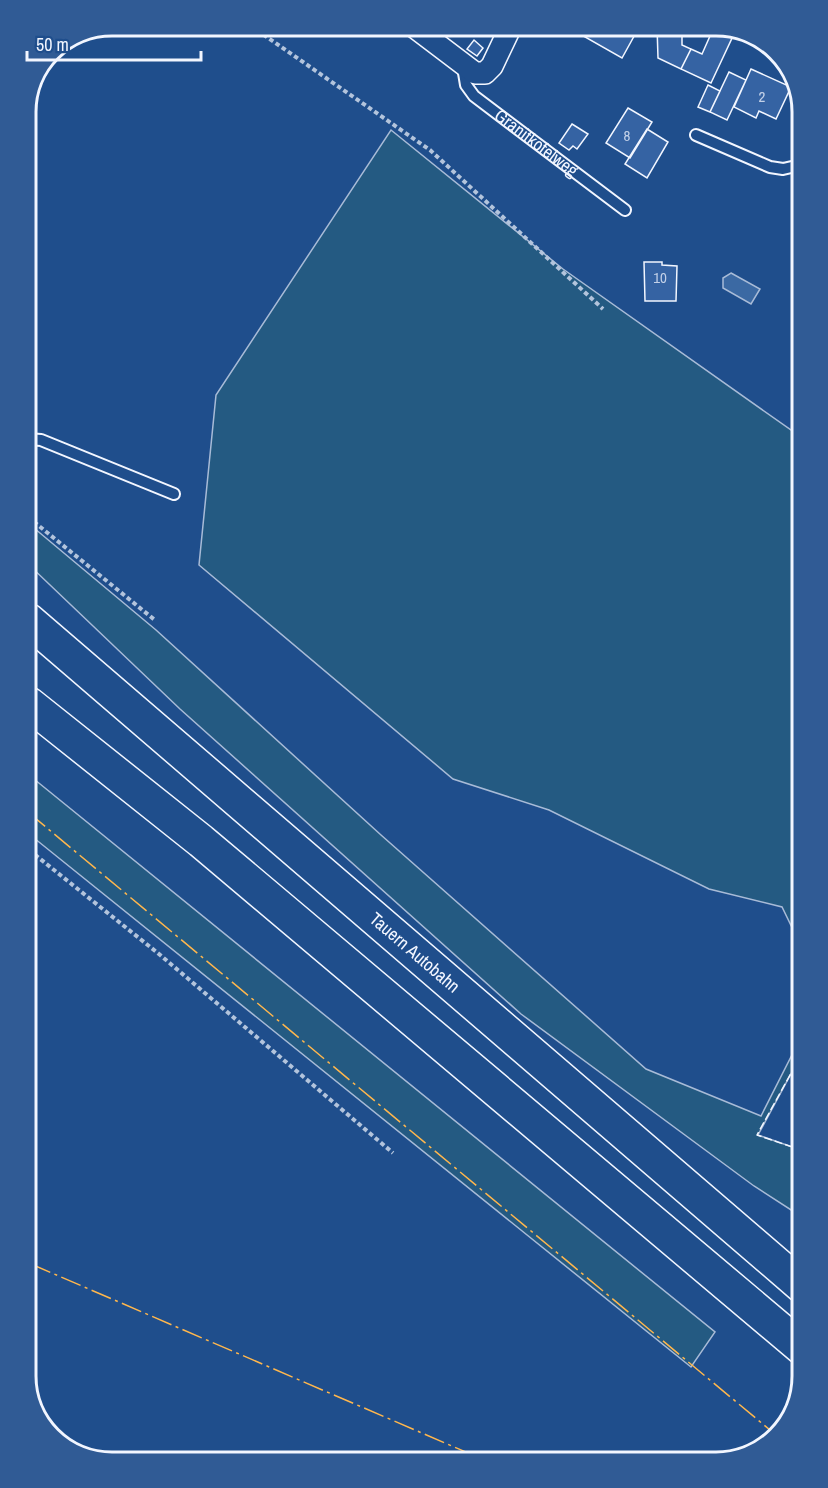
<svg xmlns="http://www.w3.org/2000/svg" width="828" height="1488" viewBox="0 0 828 1488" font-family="'Archivo Narrow',sans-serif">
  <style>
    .green { fill: #245a82; stroke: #a8bbd7; stroke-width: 1.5 }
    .water { fill: #3b69a3; stroke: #a8bbd7; stroke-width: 1.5 }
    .building { fill: #3563a3; stroke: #f2f6ff; stroke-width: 1.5 }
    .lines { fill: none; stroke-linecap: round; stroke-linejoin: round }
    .service-casing { stroke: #f2f6ff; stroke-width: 14 }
    .minor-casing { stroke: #f2f6ff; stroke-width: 24 }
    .motorway-casing { stroke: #f2f6ff; stroke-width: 36 }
    .path { stroke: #b3c4dc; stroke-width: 4; stroke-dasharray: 4.5 3; stroke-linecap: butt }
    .service { stroke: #1f4e8c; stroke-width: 10 }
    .minor { stroke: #1f4e8c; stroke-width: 21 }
    .motorway { stroke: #1f4e8c; stroke-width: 33 }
    .fence { stroke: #f2f6ff; stroke-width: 1.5; stroke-dasharray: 8 3; stroke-linecap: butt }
    .power { stroke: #ffb74d; stroke-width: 1.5; stroke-dasharray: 21 4.5 3 4.5; stroke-linecap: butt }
    .labels { text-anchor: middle; stroke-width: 4.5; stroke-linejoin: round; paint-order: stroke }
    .number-label { font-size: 15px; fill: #c3d1e8 }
    .street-label { font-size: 18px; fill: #f2f6ff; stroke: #1f4e8c }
    .rim { fill: none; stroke: #f2f6ff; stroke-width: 3 }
  </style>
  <rect width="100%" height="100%" fill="#1f4e8c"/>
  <path class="green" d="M391,130L563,269L798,435L800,944L782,907L709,889L549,810L453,779L199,565L216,395Z
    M28,523L156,630L381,835L646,1069L761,1116L801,1037V1055L758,1135L801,1150L802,1217L754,1186L521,1014L180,709L28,564Z
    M29,775L715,1332L691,1367L29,834Z"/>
  <path class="water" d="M731,273L760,289L751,304L723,288V278Z"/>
  <path class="building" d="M582,26H633L638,29L622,58L578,33Z
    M657,26H682V45L691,49L681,69L658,58Z
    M714,27L733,36L711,83L681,69L691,49L702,54Z
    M474,40L483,48L477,56L467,49Z
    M751,69L791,87L776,119L759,111L756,118L734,107Z
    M729,72L746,80L727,120L710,112Z
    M708,85L720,91L710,112L698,107Z
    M628,108L652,122L630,158L606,143Z
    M572,124L588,134L577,149L573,146L569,150L559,143Z
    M647,129L668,142L647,178L625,164Z
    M644,262H662V265L677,266L676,301H645Z"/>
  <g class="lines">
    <g class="service-casing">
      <g id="service">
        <path id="s1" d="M463,67L466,85L474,96L625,210"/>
        <path d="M696,135L770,167L783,169L796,166"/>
        <path d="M27,439L41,440L174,494"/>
      </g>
    </g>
    <g class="minor-casing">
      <path id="minor" d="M413,26L475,73H485L492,66L511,26"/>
    </g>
    <g class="motorway-casing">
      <g id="motorway">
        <path id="s2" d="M28,620L802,1286"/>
        <path d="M29,704L201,841L802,1348"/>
      </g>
    </g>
    <path class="path" d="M251,26L430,150L603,309
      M28,517L156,621
      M29,850L159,954L393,1153"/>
    <use href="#service" class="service"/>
    <use href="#minor" class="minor"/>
    <use href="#motorway" class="motorway"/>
    <path class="fence" d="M801,1055L757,1135L801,1150"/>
    <path class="power" d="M29,813L776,1435
      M31,1264L482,1459"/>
  </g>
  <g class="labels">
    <g class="number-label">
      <text x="762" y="102">2</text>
      <text x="627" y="141">8</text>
      <text x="660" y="283">10</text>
    </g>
    <g class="street-label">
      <text dy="6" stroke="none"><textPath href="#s1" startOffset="110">Granitkofelweg</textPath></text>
      <text dy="6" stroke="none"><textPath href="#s2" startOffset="510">Tauern Autobahn</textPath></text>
    </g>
  </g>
  <path d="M0 0H828V1488H0ZM112 36H716A76 76 0 0 1 792 112V1376A76 76 0 0 1 716 1452H112A76 76 0 0 1 36 1376V112A76 76 0 0 1 112 36Z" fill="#305b95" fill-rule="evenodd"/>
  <path class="rim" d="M112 36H716A76 76 0 0 1 792 112V1376A76 76 0 0 1 716 1452H112A76 76 0 0 1 36 1376V112A76 76 0 0 1 112 36Z"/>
  <path d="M27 51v9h174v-9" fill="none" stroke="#f2f6ff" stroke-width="3"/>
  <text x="36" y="51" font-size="18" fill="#f2f6ff" stroke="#1f4e8c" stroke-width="4.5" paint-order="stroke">50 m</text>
</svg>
